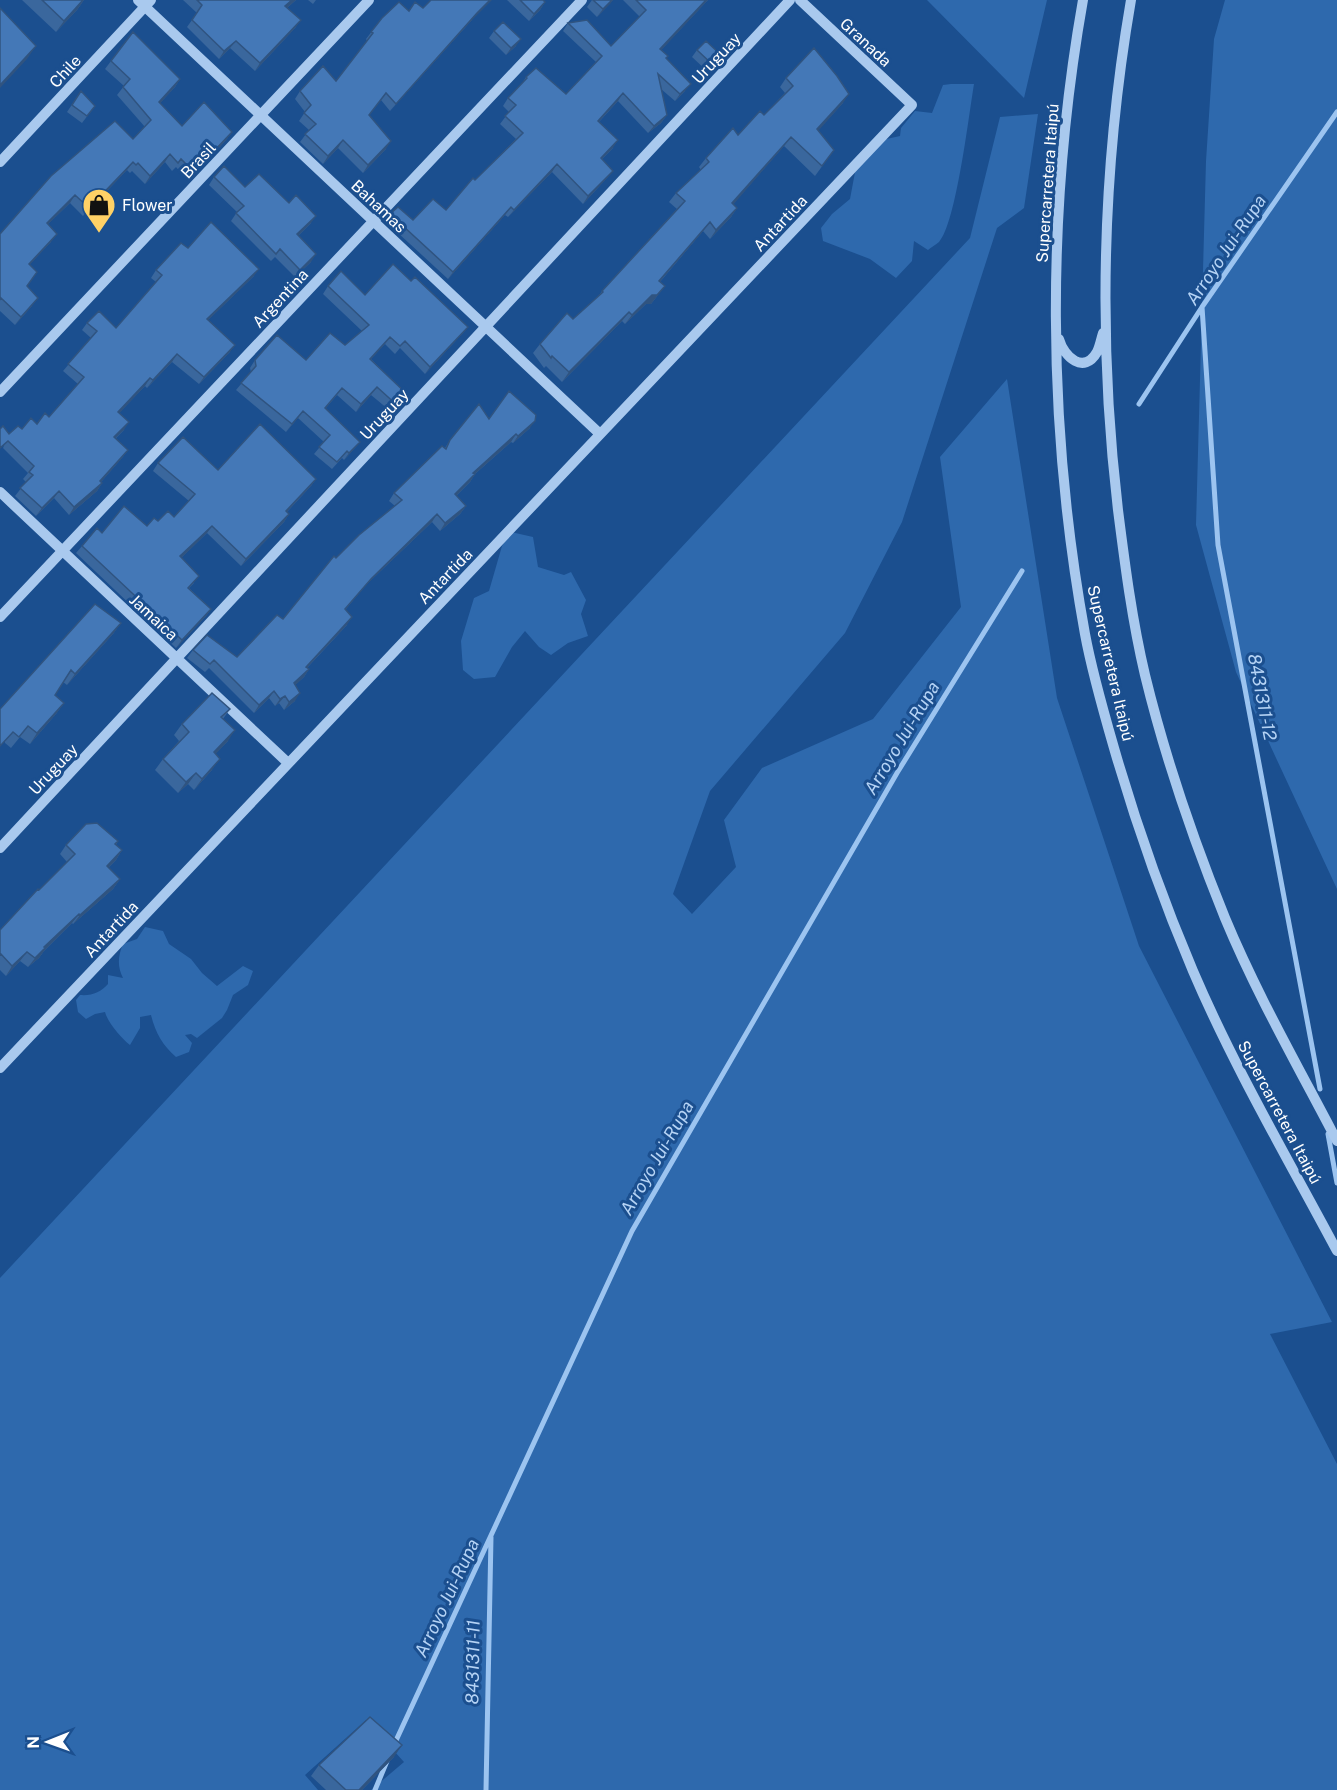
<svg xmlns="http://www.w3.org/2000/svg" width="1337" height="1790" viewBox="0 0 1337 1790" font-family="'Public Sans',sans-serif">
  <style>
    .green { fill: #2e69ad }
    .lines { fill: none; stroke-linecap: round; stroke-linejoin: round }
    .stream { stroke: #9cc4f0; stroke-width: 5 }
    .minor { stroke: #a9c9ee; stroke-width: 10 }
    .wall { fill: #3a679d }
    .shaded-wall { fill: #305480 }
    .building { fill: #4478b7; stroke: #305480; stroke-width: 1.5 }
    .labels { text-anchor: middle; stroke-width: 6; stroke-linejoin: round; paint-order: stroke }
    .street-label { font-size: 16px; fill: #fff; stroke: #1b4f8f }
    .poi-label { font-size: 16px; fill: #fff; stroke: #1b4f8f; text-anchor: start }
    .water-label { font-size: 18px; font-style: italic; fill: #b5d3f5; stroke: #1b4f8f }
  </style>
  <rect width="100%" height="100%" fill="#1b4f8f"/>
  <path class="green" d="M927,0H1047L1024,98Z
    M1225,0H1337V889L1236,672L1196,525L1206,161L1214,39Z
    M951,84H974C969,114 956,224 939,242C936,245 931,247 928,250L914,241L912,261L896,278L870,259L823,241L821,228L832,214L850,199L856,167L882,140L900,136L901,128L915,111L932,113L943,85Z
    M1038,114L1024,208L997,228L902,522L845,633L710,791L673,894L692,914L736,867L724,820L762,768L873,719L961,607L940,457L1007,379L1057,698L1139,946L1332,1322L1270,1334L1337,1464V1790H371L404,1762L366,1720L305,1775L318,1790H0V1278L970,238L1000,117Z
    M511,532L533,537L538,567L564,575L571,572L586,600L581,614L588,636L568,643L551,655L539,647L525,631L512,647L495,677L474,679L463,670L461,641L474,598L489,591L502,546Z
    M145,927L163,931L169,944L191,959L202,973L217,986L243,966L253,971L248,985L233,995L227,1010L222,1018L197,1038L191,1034L185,1035L192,1043L189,1052L176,1057C163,1046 155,1032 151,1015L140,1017V1028L130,1045C121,1038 108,1023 105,1012L95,1014L86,1019L78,1012L76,1000L80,995C92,996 101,992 108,984V975L123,978C117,966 118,956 123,944L137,939Z"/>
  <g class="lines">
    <path class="stream" d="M1202,307L1218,545L1320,1089
      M1139,404L1202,307L1337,112
      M1328,1134L1337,1183
      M393,1747L632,1231L897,773L1022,571
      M375,1790L387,1761
      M486,1790L491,1537"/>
    <path class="minor" d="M138,0L600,434
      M1083,0C1046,209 1047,425 1085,634C1092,672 1103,710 1114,748C1136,824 1162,898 1193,971C1234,1067 1288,1159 1337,1251
      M1131,0C1102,168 1098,340 1118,510C1125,565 1132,620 1145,675C1165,757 1193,839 1225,918C1257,995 1299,1068 1337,1141
      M0,162L151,0
      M1059,339C1064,357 1084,375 1097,352C1100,346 1101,339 1103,333
      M0,392L369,0
      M0,492L288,763
      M0,617L582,0
      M0,848L790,0
      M0,1068L912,105L800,0"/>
  </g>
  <path class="wall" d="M22,0H84L77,10L56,32Z
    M183,0H296L287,8L296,27L255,71L230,48L219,59L187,27L197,13Z
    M308,0H316L313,4Z
    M507,0H543L545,2L540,10L529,21Z
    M592,0H613L597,17L587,7Z
    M623,0H708L661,50L685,91L675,101L661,89L667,115L661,123L648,133L618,101L599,122L613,148L602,159L613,171L607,178L583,204L552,172L508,217L505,215L448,279L385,221L390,214L413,220L446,210L475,180L516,139L500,124L509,112L503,106L508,98L521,85L526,77L566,94L596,62L563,31L568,23L611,46L640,17Z
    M423,8L472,20L390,111L381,100L369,115L386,149L363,173L338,148L323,164L300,142L309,130L299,121L305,112L295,99L300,91L336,81L367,41L366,39L382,18L409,11Z
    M494,31L516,46L506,55L489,38Z
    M697,50L721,55L715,62L707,71L692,57Z
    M111,61L180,79L175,87L160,103L182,126L232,132L226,140L208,160L202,154L182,174L176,167L172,171L165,162L145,184L132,171L130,173L127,170L83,216L70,203L48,224L51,242L29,265L27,286L32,306L15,325L0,311V234L133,139L145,127L117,95L124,86L105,69Z
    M786,78L843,103L818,130L834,150L815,176L784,146L733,204L737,208L731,217L710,239L703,231L660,282L658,295L651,304H646L625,324L622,321L562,382L546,366L544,368L533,353L540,344L573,319L597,298L602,291L677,209L669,202L676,193L701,170L699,167L706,158L764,115L785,93L780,87Z
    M81,91L95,106L82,123L67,112Z
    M214,177L245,187L311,223L298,236L311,262L295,277L275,257L271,261L231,221L237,212L209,185Z
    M188,248L254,276L208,320L230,352L199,384L172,362L147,388L145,386L119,413L124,430L115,439L128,450L122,458L101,482L102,483L97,491L69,515L54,498L36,516L15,496L26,482L23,479L28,473L3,448L9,434L37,424L49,417L78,384L63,371L91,338L82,330L87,323L116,328L156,282L151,278L156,270Z
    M411,281L468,327L462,334L425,374L400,348L395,354L385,344L371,359L409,396L404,403L394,414L371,395L356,412L337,395L325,409L360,442L354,449L344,460L342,458L332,469L314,454L324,442L298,418L286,432L236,390L251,372L250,368L255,360H306L345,345L362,331L323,294L328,286L365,295Z
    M489,419L530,428L513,443L511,442L475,474L470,482L456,496L466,506L460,514L440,531L432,522L365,586L346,609L347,625L307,668L309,669L304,677L295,685V701L284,710L279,703L275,706L269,698L254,713L209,668L205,672L187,658L193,650L237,657L283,619L336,558L395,506L389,501L394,493L445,448L450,440Z
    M158,463L218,470L316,479L311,486L287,512L289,514L284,522L241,566L207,533L181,558L194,583L189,588L211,609L206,616L176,648L76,553L82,546L102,533L147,526L158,521L174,517L189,501L153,471Z
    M121,623L113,634L67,685L63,682L55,695L64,703L56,714L30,744L20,737L11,748L5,743L0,709Z
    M230,709L223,719L228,741L215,754L212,770L194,790L188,784L178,793L155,770L163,759L179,741L174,735L182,724Z
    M118,841L116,845L122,850L116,860L108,868L120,879L113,889L73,924L72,923L44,951L39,958L28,967L20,961L6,976L0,970V930L67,862L60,854L66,845Z
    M394,1757L362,1790H326L311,1776L319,1765Z"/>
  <path class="shaded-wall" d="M84,0L77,10L56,32L64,21Z
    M292,0H296L280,14L285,6Z
    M490,0H492L472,20L390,111L396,104L477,13Z
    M612,0H613L610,4L597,17L603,9Z
    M706,0H708L655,57L660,49Z
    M545,2L540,10L529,21L534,14Z
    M301,20L296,27L255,71L260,63Z
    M521,39L516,46L506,55L511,48Z
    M236,41L230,48L219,59L224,51Z
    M36,46L27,59L0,88V85Z
    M721,55L715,62L707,71L712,64Z
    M180,79L175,87L154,110L159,102Z
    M691,84L685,91L675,101L680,94Z
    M623,93L618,101L593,128L598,121Z
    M849,94L843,103L811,139L817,129Z
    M667,115L661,123L648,133L654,126Z
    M232,132L226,140L208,160L213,152Z
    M791,137L784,146L726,213L732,203Z
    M343,140L338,148L323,164L328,156Z
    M618,140L613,148L596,165L601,158Z
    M391,141L386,149L363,173L368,165Z
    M208,146L202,154L182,174L188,166Z
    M170,154L165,162L145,184L150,176Z
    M133,162L127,170L83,216L89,208Z
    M557,164L552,172L508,217L514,210Z
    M613,171L607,178L583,204L588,196Z
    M75,195L70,203L41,231L47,223Z
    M511,207L505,215L448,279L453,272Z
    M737,208L731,217L710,239L716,230Z
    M316,216L311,223L292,242L297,234Z
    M710,222L703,231L652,291L659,281Z
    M57,234L51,242L23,272L29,264Z
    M316,254L311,262L295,277L300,270Z
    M259,269L254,276L201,327L207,319Z
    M665,286L651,304H646L625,324L632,315L652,295Z
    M38,298L32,306L15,325L21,317Z
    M629,312L622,321L562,382L569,372Z
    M468,327L462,334L425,374L430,367Z
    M390,337L385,344L365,366L370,359Z
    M235,345L230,352L199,384L204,377Z
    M177,354L172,362L147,388L153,380Z
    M150,378L145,386L113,420L118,412Z
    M377,387L371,395L356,412L361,404Z
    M409,396L404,403L394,414L399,407Z
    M303,411L298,418L286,432L292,424Z
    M535,421L530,428L513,443L518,436Z
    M129,422L124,430L108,445L114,437Z
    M516,434L511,442L468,480L473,473Z
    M360,442L354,449L344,460L349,453Z
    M128,450L122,458L95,489L100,481Z
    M475,474L470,482L450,502L455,494Z
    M316,479L311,486L281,518L286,511Z
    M102,483L97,491L69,515L74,507Z
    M59,491L54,498L36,516L42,508Z
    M466,506L460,514L440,531L445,523Z
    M289,514L284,522L241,566L246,559Z
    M437,514L432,522L365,586L340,616L371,579Z
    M212,526L207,533L175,564L180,556Z
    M211,609L206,616L176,648L182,640Z
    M352,617L347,625L301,674L306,667Z
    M121,623L113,634L67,685L75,674Z
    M309,669L304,677L289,691L294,683Z
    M274,691L269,698L254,713L259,705Z
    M300,693L295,701L284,710L289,702Z
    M285,696L279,703L275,706L280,699Z
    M64,703L56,714L30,744L37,733Z
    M235,730L228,741L206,764L214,752Z
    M220,759L212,770L194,790L202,779Z
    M196,773L188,784L178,793L186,782Z
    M122,850L116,860L100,876L107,866Z
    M120,879L113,889L73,924L80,915Z
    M79,914L72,923L44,951L39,958L28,967L44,947Z
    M27,952L20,961L6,976L12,966Z
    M402,1745L394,1757L362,1790H359Z"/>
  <path class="building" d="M42,0H83L64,21Z
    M197,0H292L285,6L301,20L260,63L236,41L224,51L192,20L202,5Z
    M431,0H490L477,13L396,104L386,93L369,115L391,141L368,165L343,140L328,156L305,134L316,124L304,113L311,105L300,91L323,66L336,81L373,33L371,32L382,18L399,2L409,11L415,2L423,8Z
    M520,0H543L545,2L534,14Z
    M593,0H612L603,9Z
    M636,0H706L660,49L668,56L666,58L691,84L680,94L658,74L667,115L654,126L623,93L598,121L618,140L601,158L613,171L588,196L557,164L514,210L511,207L453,272L390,214L398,207L413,220L433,199L446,210L473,178L475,180L523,133L505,116L516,105L508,98L527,78L526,77L536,68L566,94L602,56L568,23L587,20L611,46L646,10Z
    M0,8L36,46L0,85Z
    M503,22L521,39L511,48L494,31Z
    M133,32L180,79L159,102L182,126L204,102L232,132L213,152L208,146L188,166L181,159L178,163L170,154L150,176L138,163L136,165L133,162L89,208L75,195L47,223L57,234L29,264L37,272L27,286L38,298L21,317L1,298L0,300V234L51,176L115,121L133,139L151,120L123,87L130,79L111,61Z
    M706,41L721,55L712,64L697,50Z
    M814,48L837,76L849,94L817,129L834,150L822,166L791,137L732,203L737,208L716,230L710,222L659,281L665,286L657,295H652L632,315L629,312L569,372L552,356L551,358L540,344L567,313L573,319L603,292L602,291L685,201L676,193L709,162L706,158L733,128L738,135L760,111L764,115L793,86L786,78Z
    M81,91L95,106L87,116L72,105Z
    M224,166L245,187L259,174L289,203L296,195L316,216L297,234L316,254L300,270L280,249L276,254L236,213L244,206L214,177Z
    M211,222L259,269L207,319L235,345L204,377L177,354L153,380L150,378L118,412L129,422L114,437L128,450L100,481L102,483L74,507L59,491L42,508L20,488L33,475L29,472L34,466L8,441L0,448V429L3,426L9,434L18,426L22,429L31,418L37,424L45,413L49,417L84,377L68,364L97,331L87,323L99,311L116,328L162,275L156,270L181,243L188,248Z
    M393,264L411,281L415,277L468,327L430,367L405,341L400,346L390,337L370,359L409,396L399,407L377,387L361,404L342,388L325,408L360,442L349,453L347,451L337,462L319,447L330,435L303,411L292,424L241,383L256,366L255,360L277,335L306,360L330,333L345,345L369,325L328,286L341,271L365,295Z
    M509,391L536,415L535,421L518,436L516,434L473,473L475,474L455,494L466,506L445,523L437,514L371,579L345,609L352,617L306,667L309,669L294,683L300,693L289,702L285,696L280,699L274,691L259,705L214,660L210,664L193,650L207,635L237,657L277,615L283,619L334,556L336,558L359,535L402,500L394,493L442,446L446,449L450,440L479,404L489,419Z
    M260,424L316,479L286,511L289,514L246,559L212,526L180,556L199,576L188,588L211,609L182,640L82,546L97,528L102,533L124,506L147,526L154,518L158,521L168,511L174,517L195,494L158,463L183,437L218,470Z
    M95,604L121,623L75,674L71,670L55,695L64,703L37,733L28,726L19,737L13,732L0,746V709Z
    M212,693L230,709L221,717L235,730L214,752L220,759L202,779L196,773L186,782L163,759L189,732L182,724Z
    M97,823L118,841L115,844L122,850L107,866L120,879L80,915L79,914L44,947L45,948L35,958L27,952L12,966L1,954L0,955V930L38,889L39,890L75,854L66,845L86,824Z
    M370,1717L402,1745L359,1790H346L319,1765Z"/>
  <defs>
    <g id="shop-pin" transform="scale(1.725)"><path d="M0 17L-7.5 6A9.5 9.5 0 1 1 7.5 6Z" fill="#ffd166" stroke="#1b4f8f"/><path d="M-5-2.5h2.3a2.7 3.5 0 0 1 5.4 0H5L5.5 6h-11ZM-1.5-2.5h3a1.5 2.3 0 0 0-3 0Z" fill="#111"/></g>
  </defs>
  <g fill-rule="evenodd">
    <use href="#shop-pin" x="99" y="205"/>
  </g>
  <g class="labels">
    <g class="street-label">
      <text transform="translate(866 42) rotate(43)" y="6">Granada</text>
      <text transform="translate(716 58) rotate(-47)" y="6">Uruguay</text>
      <text transform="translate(65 71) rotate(-47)" y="6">Chile</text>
      <text transform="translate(198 160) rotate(-47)" y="6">Brasil</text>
      <text transform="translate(1047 183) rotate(-86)" y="6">Supercarretera Itaipú</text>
      <text transform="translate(379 206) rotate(43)" y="6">Bahamas</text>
      <text transform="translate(780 223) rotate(-47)" y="6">Antartida</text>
      <text transform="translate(280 298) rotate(-47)" y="6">Argentina</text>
      <text transform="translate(384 414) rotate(-47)" y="6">Uruguay</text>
      <text transform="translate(445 576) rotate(-46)" y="6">Antartida</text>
      <text transform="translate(154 617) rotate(43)" y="6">Jamaica</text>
      <text transform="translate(1111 663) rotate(77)" y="6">Supercarretera Itaipú</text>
      <text transform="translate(53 769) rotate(-47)" y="6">Uruguay</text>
      <text transform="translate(111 929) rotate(-47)" y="6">Antartida</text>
      <text transform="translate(1280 1112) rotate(62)" y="6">Supercarretera Itaipú</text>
    </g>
    <g class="poi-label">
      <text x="122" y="211">Flower</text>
    </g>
    <g class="water-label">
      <text transform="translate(1226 250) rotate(-56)" y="6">Arroyo Jui-Rupa</text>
      <text transform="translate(1262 697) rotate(79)" y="6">8431311-12</text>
      <text transform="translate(902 738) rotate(-59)" y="6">Arroyo Jui-Rupa</text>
      <text transform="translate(657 1158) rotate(-60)" y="6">Arroyo Jui-Rupa</text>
      <text transform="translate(447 1598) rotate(-65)" y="6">Arroyo Jui-Rupa</text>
      <text transform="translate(473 1662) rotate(-89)" y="6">8431311-11</text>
    </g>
  </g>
  <g transform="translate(48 1742) rotate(269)" stroke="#1b4f8f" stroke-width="4.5" paint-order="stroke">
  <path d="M0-4.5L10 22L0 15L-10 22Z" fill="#ffffff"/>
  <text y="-9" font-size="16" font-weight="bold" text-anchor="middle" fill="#ffffff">N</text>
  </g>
</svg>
